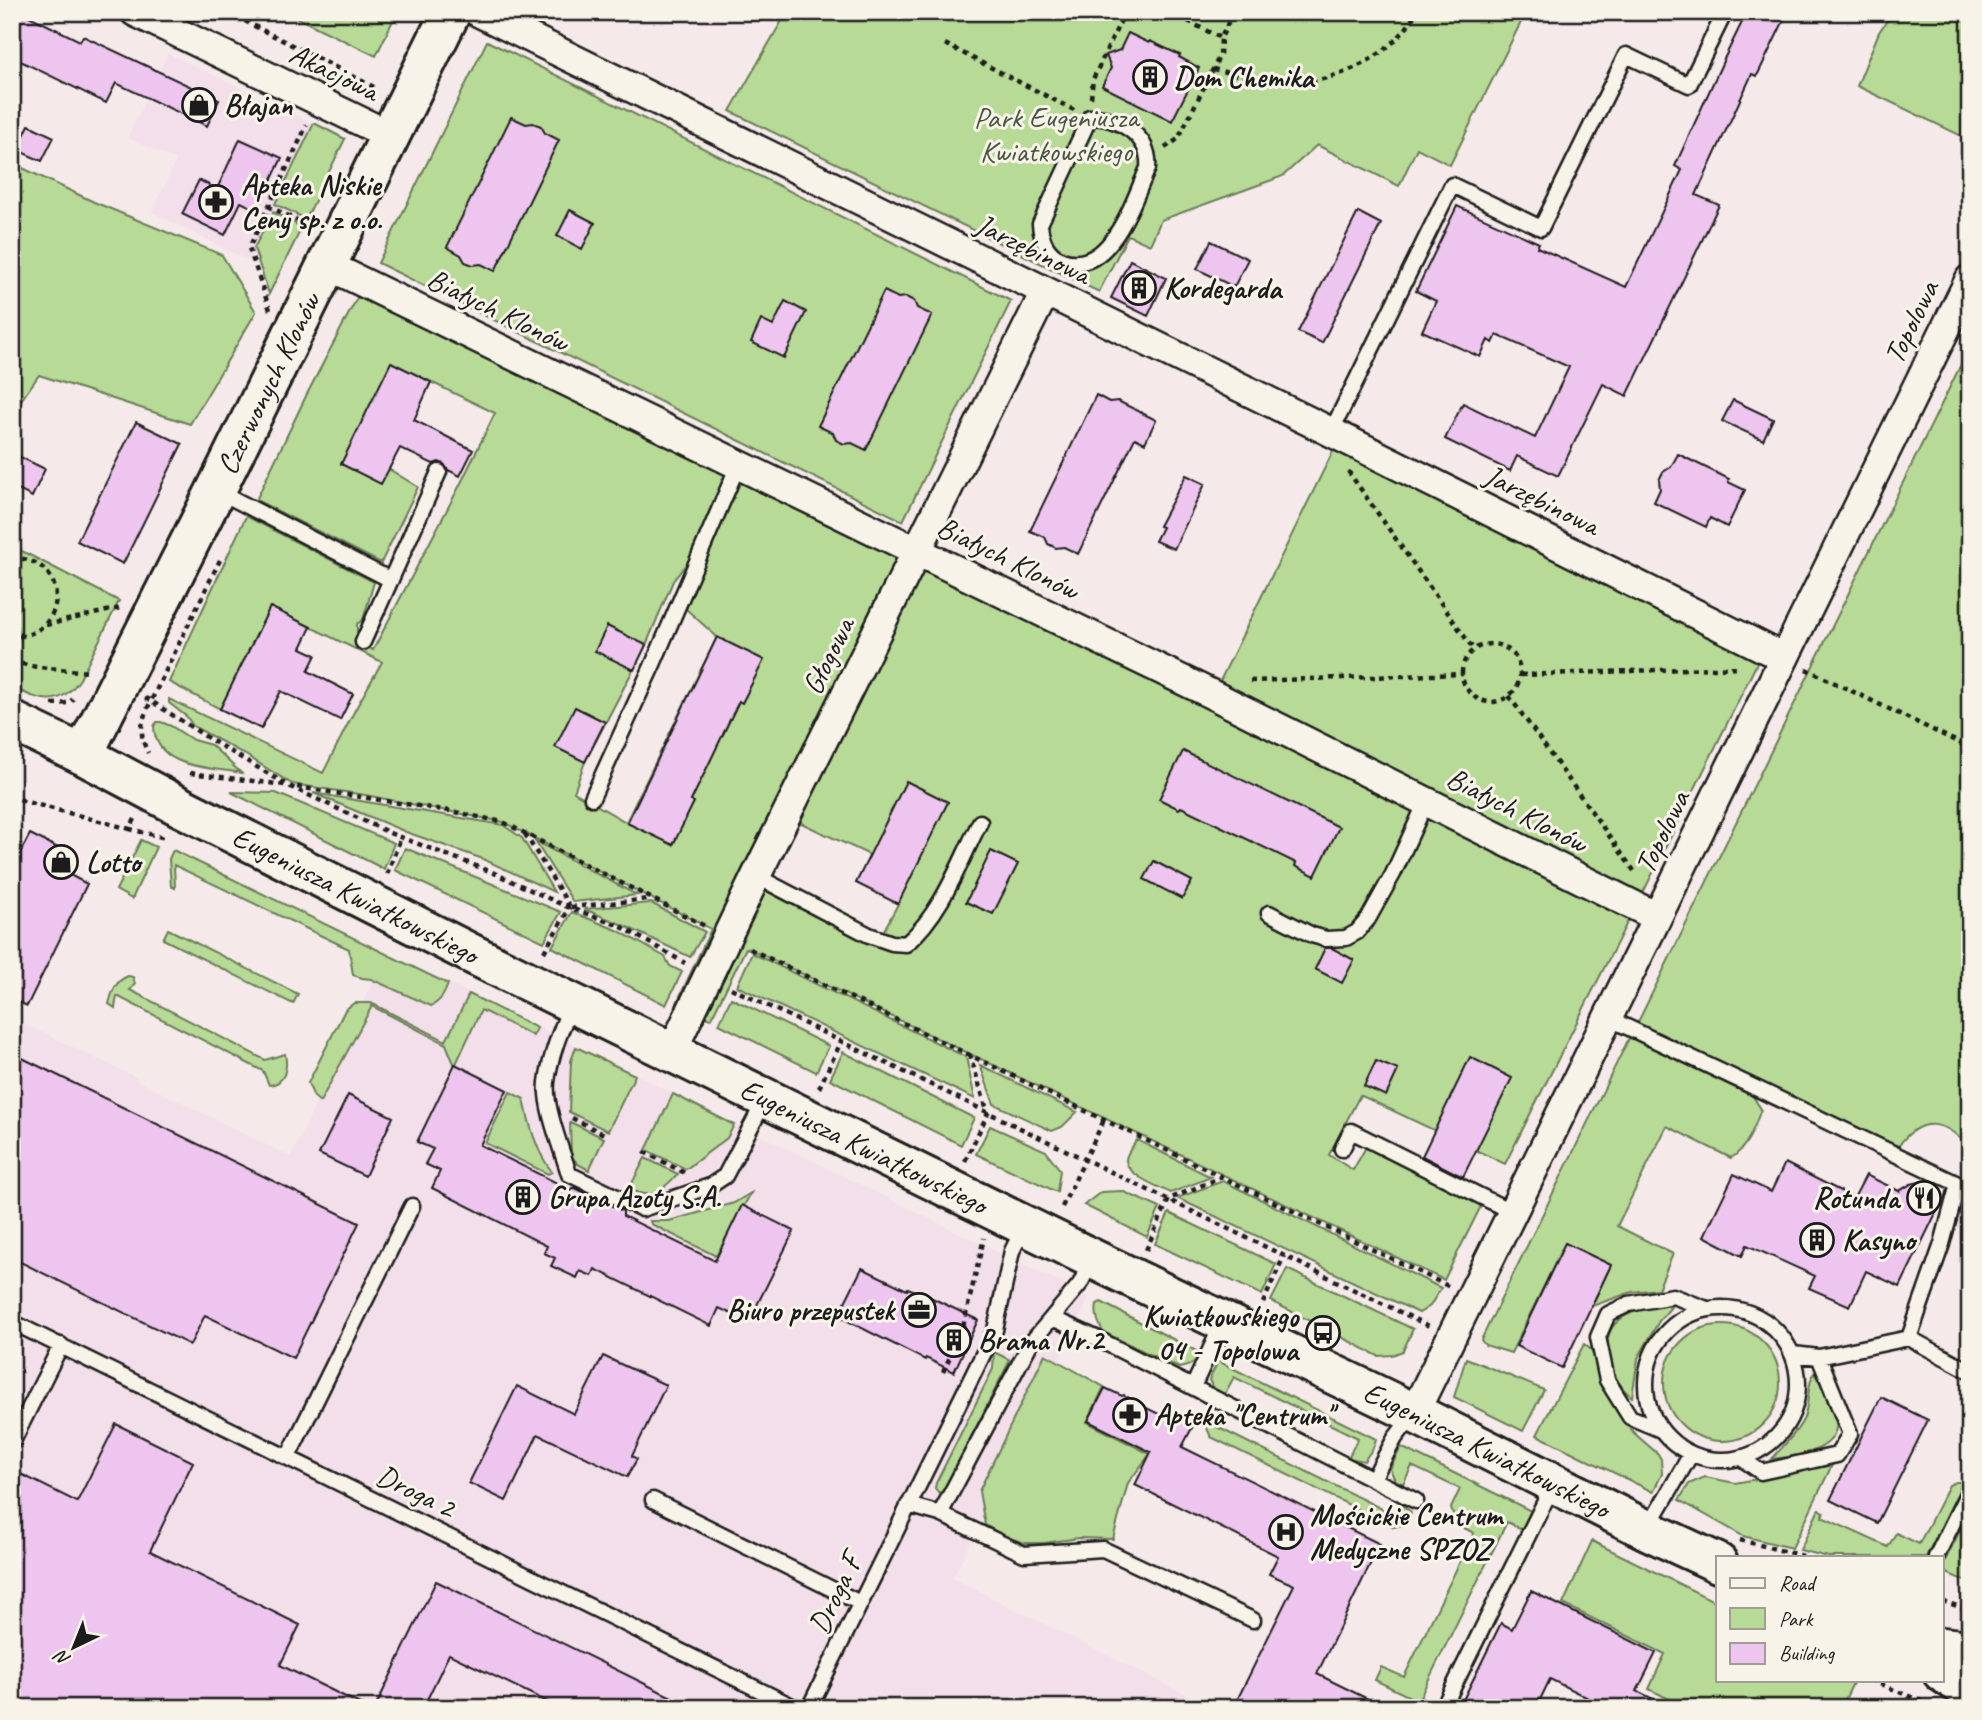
<svg xmlns="http://www.w3.org/2000/svg" width="1982" height="1720" viewBox="0 0 1982 1720" font-family="Caveat,sans-serif">
  <style>
    .built { fill: #f3dfea }
    .green { fill: #b7db96; stroke: #6a7c59; stroke-width: 2 }
    .building { fill: #edc5ee; stroke: #1c1c1c; stroke-width: 2 }
    .lines { fill: none; stroke-linecap: round; stroke-linejoin: round }
    .lane-casing { stroke: #1c1c1c; stroke-width: 19 }
    .street-casing { stroke: #1c1c1c; stroke-width: 33 }
    .secondary-casing { stroke: #1c1c1c; stroke-width: 44 }
    .path { stroke: #1c1c1c; stroke-width: 4.5; stroke-dasharray: 5 5; stroke-linecap: butt }
    .lane { stroke: #f7f3e8; stroke-width: 14 }
    .street { stroke: #f7f3e8; stroke-width: 28 }
    .secondary { stroke: #f7f3e8; stroke-width: 38 }
    .labels { text-anchor: middle; stroke-width: 6; stroke-linejoin: round; paint-order: stroke }
    .street-label { font-size: 30px; fill: #1c1c1c; stroke: #f7f3e8 }
    .poi-label { font-size: 30px; font-weight: bold; fill: #1c1c1c; stroke: #f7f3e8; text-anchor: start }
    .park-label { font-size: 30px; fill: #4a5541; stroke: #f7f3e8 }
  </style>
  <rect width="100%" height="100%" fill="#f5eae9"/>
  <filter id="ink" filterUnits="userSpaceOnUse"><feTurbulence type="fractalNoise" baseFrequency=".0143" numOctaves="2"/><feDisplacementMap in="SourceGraphic" scale="14" xChannelSelector="R" yChannelSelector="G"/><feConvolveMatrix kernelMatrix="1 2 1 2 8 2 1 2 1" color-interpolation-filters="sRGB"/></filter>
  <g filter="url(#ink)">
    <path class="built" d="M168,53L345,139L278,276L152,212L176,160L127,138Z
      M386,952L1090,1297L953,1578L1213,1708H12V1018L136,1077L140,1082L291,1157Z"/>
    <path class="green" d="M285,12H397L376,56Z
      M787,12H1526L1450,165L1417,148L1399,186L1317,145L1283,176L1161,220L1150,245L1128,235L1099,292L730,111Z
      M1893,12H1970V140L1857,86L1879,32Z
      M487,41L1011,301L903,521L378,263Z
      M314,123L345,139L306,219L275,204Z
      M12,163L94,202L222,255L256,312L190,424L39,375L12,413Z
      M273,212L302,227L269,294L254,248Z
      M359,294L728,469L695,553L673,581L646,645L585,762L574,792L626,822L717,637L686,609L739,474L902,553L680,1011L675,1007L711,929L503,822L365,795L292,784L244,754L193,726L187,717L169,703V699L323,773L355,710L382,662L270,607L220,709L169,682L246,516L374,582L363,620L357,624V640L373,650L460,485L495,413L431,382L389,469L418,487L381,563L256,500L307,394Z
      M1970,346V1152C1951,1121 1921,1113 1898,1147L1637,1024Z
      M1336,445L1761,655L1640,899L1216,689Z
      M12,546L119,601L80,679C60,709 40,701 12,687Z
      M922,565L1633,911L1505,1164L1360,1095L1329,1155L1353,1170L1366,1147L1482,1204L1444,1280L752,950L746,948L711,1019L705,1017L768,886L876,945L898,904L870,855L799,822Z
      M157,722H161L171,726L193,740L211,745L241,773C209,767 155,769 154,726Z
      M231,792L276,793L394,843L384,869Z
      M313,793L503,825L522,838L554,892L483,859L406,832Z
      M141,840L156,847L132,899L116,890Z
      M535,841L637,895L573,902Z
      M405,848L561,912L544,942L395,870Z
      M173,850L448,984C444,995 441,1001 431,1006L371,979L362,978L353,975L349,949L174,865L175,888L171,886L169,859Z
      M651,903L705,932L690,957L623,925L584,909Z
      M572,912L617,930L665,957L670,966L682,972L666,1005L552,947Z
      M168,929L298,994L293,1004L163,939Z
      M752,953L966,1057L975,1099L737,986Z
      M128,976L133,977L135,984L130,990L265,1060L285,1054C288,1068 285,1084 269,1085L263,1071L117,996L115,1008L109,1004C112,992 115,981 128,976Z
      M469,994L537,1028L533,1036L481,1010L455,1066L446,1044L372,1006L320,1102L314,1097L308,1083L345,1010L354,1003H371L446,1041Z
      M731,998L829,1046L816,1072L719,1024Z
      M1629,1038L1643,1040L1744,1089L1752,1095L1761,1109C1755,1126 1747,1149 1731,1158L1667,1126L1617,1226L1673,1254L1658,1289L1632,1292L1592,1306L1611,1265L1565,1243L1511,1353L1485,1345L1481,1340Z
      M576,1047L635,1075L608,1131L569,1112L571,1061Z
      M843,1052L974,1118L961,1145L830,1079Z
      M980,1065L1077,1112L1062,1127L1052,1131L994,1104Z
      M510,1092L524,1099C529,1124 536,1151 552,1172L548,1174L485,1143Z
      M673,1094L734,1125L727,1138L686,1169L646,1150Z
      M570,1122L604,1138L589,1170L578,1164L571,1156Z
      M990,1126L1046,1151L1060,1170L1057,1192L976,1154Z
      M1137,1140L1211,1177L1171,1193C1159,1187 1126,1175 1126,1160C1126,1153 1133,1146 1137,1140Z
      M645,1158L678,1174C661,1191 652,1201 629,1189Z
      M1223,1181L1441,1288L1430,1306L1419,1313L1177,1198Z
      M1122,1191L1160,1208L1147,1237L1084,1205L1101,1192Z
      M751,1193L716,1256L651,1224L650,1221H669L734,1203Z
      M1169,1213L1276,1264L1262,1295L1155,1244Z
      M1287,1269L1413,1329L1403,1351L1392,1355L1378,1356L1271,1301Z
      M1101,1302L1200,1353C1195,1363 1191,1366 1179,1368L1103,1332C1098,1322 1095,1315 1097,1304Z
      M1662,1304L1671,1307L1659,1321L1638,1358L1632,1397C1613,1384 1597,1340 1616,1323C1627,1311 1647,1308 1662,1304Z
      M1664 1383a58 58 0 1 1 116 0a58 58 0 1 1-116 0Z
      M1584,1344L1594,1352L1600,1380L1611,1401L1634,1433L1658,1454L1661,1459L1662,1474L1653,1492L1537,1435Z
      M994,1352L1010,1360L948,1483L943,1491L939,1493L935,1488L936,1483L993,1369Z
      M1045,1354L1104,1387L1087,1422L1150,1454L1128,1483L1113,1539L1079,1538L1044,1543H1025L1006,1537L985,1525L979,1491Z
      M1466,1358L1544,1390L1523,1431L1454,1397Z
      M1218,1361L1376,1439L1373,1448L1364,1461L1348,1458L1358,1438L1234,1377L1223,1397L1215,1392L1209,1380Z
      M1815,1373C1822,1387 1834,1402 1836,1417C1842,1452 1796,1456 1772,1459C1782,1447 1796,1434 1803,1420C1810,1407 1806,1383 1815,1373Z
      M1203,1420L1396,1516L1402,1505L1411,1512L1406,1524L1394,1527L1211,1437Z
      M1401,1447L1531,1511L1522,1529L1507,1522L1418,1701L1375,1680L1381,1667L1404,1677L1474,1533L1456,1524L1451,1508L1460,1489L1412,1466L1403,1484L1395,1480L1390,1469Z
      M1832,1465L1792,1548L1743,1536L1679,1500L1689,1484L1705,1477L1735,1483Z
      M1956,1482H1963L1926,1557H1828L1800,1550L1819,1509L1824,1512L1822,1517L1888,1547L1896,1533L1919,1544L1949,1485Z
      M1970,1510V1583L1942,1571V1567Z
      M1592,1541L1710,1599L1718,1605V1680H1846L1853,1683L1841,1708H1719L1710,1703L1708,1708H1687L1649,1689L1665,1654L1563,1604Z"/>
    <path class="building" d="M12,12H21L80,41L83,36L219,100L207,126L116,83L106,103L12,57Z
      M1747,12H1788L1757,76L1752,74L1696,195L1719,205L1627,396L1603,384L1558,476L1517,456L1510,471L1445,439L1463,403L1535,438L1569,367L1497,335L1493,343L1488,340L1480,357L1422,331L1436,301L1416,291L1457,206L1539,243L1537,247L1626,287L1682,170L1675,166L1724,59Z
      M1128,33L1149,43L1150,41L1180,55L1179,57L1199,68L1172,121L1102,86L1111,68L1106,55L1120,50Z
      M511,117L526,124L533,123L541,126L545,133L559,140L495,271L481,264L473,265L465,262L461,255L447,247Z
      M29,125L54,137L42,161L17,150Z
      M240,139L282,158L257,210L241,202L225,235L182,214L199,180L217,189Z
      M570,210L595,223L582,249L557,236Z
      M1358,212L1381,224L1322,343L1298,332Z
      M1211,241L1248,259L1234,287L1197,269Z
      M1130,260L1166,278L1148,316L1111,298Z
      M884,291L898,298L906,297L914,301L917,308L932,315L866,450L852,443L844,444L836,440L833,433L818,426Z
      M785,301L806,312L784,358L751,342L761,320L773,326Z
      M391,362L431,382L414,420L473,450L460,476L448,470L444,464L439,462L433,464L400,448L381,484L341,464Z
      M1096,395L1109,402L1118,401L1156,420L1145,443L1135,438L1078,554L1064,547L1056,548L1048,544L1045,537L1030,531Z
      M1733,400L1773,419L1763,440L1722,421Z
      M136,422L182,444L123,564L77,541Z
      M12,453L45,469L32,497L12,487Z
      M1678,454L1729,479L1728,482L1745,490L1727,527L1710,518L1706,527L1654,502L1660,489L1659,480L1663,472L1671,467Z
      M1186,475L1205,484L1174,549L1155,541L1162,527L1159,526Z
      M270,607L311,627L301,648L316,655L308,671L353,694L340,720L281,691L261,729L220,709Z
      M607,626L646,645L634,670L595,651Z
      M717,637L764,660L742,703L739,701L691,801L694,802L673,845L627,823Z
      M575,707L605,722L585,762L555,747Z
      M1183,751L1339,827L1315,876L1295,866L1296,863L1181,807L1179,809L1159,799Z
      M906,781L948,802L898,904L856,883Z
      M30,834L76,857L68,874L87,884L27,1006L12,999V847L21,851Z
      M991,851L1018,864L993,914L966,902Z
      M1154,861L1192,881L1182,899L1144,879Z
      M1325,948H1332L1354,960L1342,983L1315,969Z
      M12,1053L359,1223L293,1358L205,1315L190,1345L12,1258Z
      M1470,1057L1512,1078L1463,1177L1422,1156Z
      M1376,1061L1398,1070L1386,1096L1364,1086Z
      M455,1064L507,1090L480,1145L571,1190L572,1188H575L623,1211V1216L715,1261L742,1205L794,1231L755,1309L740,1302L734,1315L719,1308L711,1326L595,1269L592,1276L580,1271L577,1278L551,1266L555,1258L544,1253L547,1246L432,1188L440,1171L425,1164L433,1149L417,1142Z
      M348,1095L393,1117L365,1176L319,1154Z
      M1785,1163L1854,1198L1866,1175L1899,1191L1911,1184L1920,1182L1933,1188L1938,1194L1940,1201L1938,1209L1900,1287L1866,1271L1850,1306L1809,1288L1815,1276L1747,1245L1742,1256L1704,1236L1734,1174L1771,1192Z
      M1565,1243L1611,1265L1562,1368L1516,1346Z
      M862,1268L907,1290L908,1288L932,1298L978,1320L954,1372L926,1358L925,1360L838,1316Z
      M603,1356L666,1385L632,1456L637,1459L627,1477L538,1434L506,1501L469,1483L517,1386L574,1414Z
      M1105,1388L1122,1396L1124,1395L1126,1398L1128,1397L1130,1400L1133,1399L1138,1404L1167,1418L1169,1414L1193,1426L1182,1447L1380,1544L1317,1674L1386,1708H1252L1237,1700L1294,1585L1269,1574L1278,1556L1135,1485L1151,1452L1088,1421Z
      M1881,1397L1928,1420L1877,1523L1830,1500Z
      M116,1424L193,1462L150,1551L300,1625L280,1665L368,1708H12V1492L21,1474L77,1502Z
      M436,1581L694,1708H560L449,1654L423,1708H375Z
      M1531,1591L1656,1653L1637,1691L1671,1708H1608L1550,1679L1536,1708H1459L1501,1623L1512,1629Z"/>
    <g class="lines">
      <g class="lane-casing">
        <path id="lane" d="M1090,117C1119,117 1151,136 1148,168C1133,201 1110,277 1062,260C1047,254 1041,239 1040,224Z
          M1331,432L1452,185L1541,228L1626,55L1689,85L1725,12
          M218,491L391,580
          M363,642L439,472
          M592,798L654,662L739,463
          M756,876L869,935L892,943L906,944C942,913 959,864 980,822
          M1269,913L1312,935L1326,939L1346,938L1357,932L1368,919L1393,874L1426,802
          M572,1003C562,1027 550,1056 547,1082C544,1106 562,1150 569,1174L642,1209L710,1186L725,1176L765,1100
          M1608,1018L1958,1184L1942,1244L1909,1338L1819,1357L1793,1354
          M1342,1149L1351,1131L1512,1212
          M1646 1384a76 76 0 1 1 152 0a76 76 0 1 1-152 0Z
          M1052,1318L1096,1338L1416,1501
          M12,1322L796,1708
          M1909,1338L1970,1371
          M1193,1387L1223,1322
          M1661,1430L1630,1417L1607,1380L1598,1337L1608,1314L1629,1304L1673,1296L1707,1309
          M12,1443L61,1345
          M288,1457L412,1206
          M1741,1458L1761,1472L1837,1455L1850,1434L1819,1357
          M1373,1479L1395,1438L1413,1415
          M653,1500L860,1603
          M908,1505L940,1514L1030,1344L1080,1284L1092,1260
          M940,1514L1024,1554L1103,1549L1253,1620
          M1648,1528L1691,1454
          M1936,1557L1970,1488
          M809,1708L995,1330L1012,1251L1025,1225
          M1443,1708L1554,1483"/>
      </g>
      <g class="street-casing">
        <path id="street" d="M135,12L391,136
          M478,12L1331,432L1784,658
          M327,265L1201,689L1657,917
          M672,1051L756,876L1045,292
          M1414,1413L1970,279"/>
      </g>
      <g class="secondary-casing">
        <g id="secondary">
          <path id="s1" d="M12,721L83,755L181,807L474,955L1093,1259L1414,1413L1647,1530L1718,1563"/>
          <path id="s2" d="M83,755L216,490L451,12"/>
          <path d="M1942,1647L1970,1650"/>
          <path d="M1942,1672L1970,1691"/>
        </g>
      </g>
      <path class="path" d="M95,12L108,19
        M227,12L378,89
        M1110,12L1122,18
        M1170,12L1221,38L1233,12
        M945,44L1074,110
        M1213,69C1237,75 1263,82 1288,83C1335,84 1396,55 1416,12
        M1091,98L1093,79L1122,18L1127,12
        M1165,148L1178,139L1220,55L1221,38
        M268,206L311,227
        M270,310L249,248L307,125
        M1348,471L1474,650
        M12,558C70,557 71,636 12,637
        M220,560L151,701L211,740L289,786L392,834L492,872L565,906L620,926L685,963
        M46,625L120,608
        M1462 673a29 29 0 1 1 58 0a29 29 0 1 1-58 0Z
        M12,661L30,666L88,672
        M1806,669L1970,748
        M1521,675L1740,667
        M1250,681L1463,674
        M1509,696L1637,875
        M145,698L151,701C141,721 138,733 148,753
        M52,704L69,703L73,699
        M190,773L285,785
        M297,787L450,811L503,822L705,926
        M12,793L23,801L130,829
        M135,819L130,829L165,838
        M525,834L570,907
        M387,874L401,837
        M571,907L649,899
        M750,949L1448,1286
        M544,952L570,907
        M731,988L1429,1326
        M819,1088L841,1042
        M572,1118L606,1135
        M644,1152L685,1173
        M965,1161L988,1113L970,1055
        M1062,1207L1104,1120
        M1146,1250L1169,1199L1222,1177
        M1263,1303L1284,1256
        M943,1372L962,1331L984,1238
        M1740,1540L1807,1557
        M1942,1601L1970,1610
        M1871,1680L1925,1703"/>
      <use href="#lane" class="lane"/>
      <use href="#street" class="street"/>
      <use href="#secondary" class="secondary"/>
    </g>
  </g>
  <defs>
    <g id="building-ring" transform="scale(1.75)"><circle r="9.5" fill="#f7f3e8" stroke="#1c1c1c" stroke-width="1.5"/><path d="M-4-6H4V6H1V3H-1V6H-4ZM-2.5-4.3h1.7v1.8h-1.7ZM.8-4.3h1.7v1.8H.8ZM-2.5-1h1.7V.8h-1.7ZM.8-1h1.7V.8H.8Z" fill="#1c1c1c"/></g>
    <g id="shop-ring" transform="scale(1.75)"><circle r="9.5" fill="#f7f3e8" stroke="#1c1c1c" stroke-width="1.5"/><path d="M-5-2.5h2.3a2.7 3.5 0 0 1 5.4 0H5L5.5 6h-11ZM-1.5-2.5h3a1.5 2.3 0 0 0-3 0Z" fill="#1c1c1c"/></g>
    <g id="pharmacy-ring" transform="scale(1.75)"><circle r="9.5" fill="#f7f3e8" stroke="#1c1c1c" stroke-width="1.5"/><path d="M-2-6h4v4h4v4h-4v4h-4v-4h-4v-4h4Z" fill="#1c1c1c"/></g>
    <g id="restaurant-ring" transform="scale(1.75)"><circle r="9.5" fill="#f7f3e8" stroke="#1c1c1c" stroke-width="1.5"/><path d="M-5-6h1v4h1v-4h1v4h1v-4h1v5L-1.5 .5V6h-2V.5L-5-1ZM5-6V6H3V1.5H1.5Q1.5-4 5-6Z" fill="#1c1c1c"/></g>
    <g id="office-ring" transform="scale(1.75)"><circle r="9.5" fill="#f7f3e8" stroke="#1c1c1c" stroke-width="1.5"/><path d="M-6-3h4V-5.5h4V-3h4V5H-6ZM-1-4.5V-3h2v-1.5ZM-6 0V1H6V0Z" fill="#1c1c1c"/></g>
    <g id="bus-ring" transform="scale(1.75)"><circle r="9.5" fill="#f7f3e8" stroke="#1c1c1c" stroke-width="1.5"/><path d="M-5-6H5V4H4V6H2V4H-2V6H-4V4H-5ZM-3.5-4V0h7V-4ZM-3.5 1.2v1.5H-2V1.2ZM2 1.2v1.5H3.5V1.2Z" fill="#1c1c1c"/></g>
    <g id="hospital-ring" transform="scale(1.75)"><circle r="9.5" fill="#f7f3e8" stroke="#1c1c1c" stroke-width="1.5"/><path d="M-5-5h3v3.5h4V-5h3V5h-3V1.5h-4V5h-3Z" fill="#1c1c1c"/></g>
  </defs>
  <g fill-rule="evenodd">
    <use href="#building-ring" x="1150" y="77"/>
    <use href="#shop-ring" x="199" y="105"/>
    <use href="#pharmacy-ring" x="216" y="202"/>
    <use href="#building-ring" x="1139" y="288"/>
    <use href="#shop-ring" x="61" y="862"/>
    <use href="#building-ring" x="523" y="1197"/>
    <use href="#restaurant-ring" x="1924" y="1198"/>
    <use href="#building-ring" x="1817" y="1240"/>
    <use href="#office-ring" x="919" y="1310"/>
    <use href="#bus-ring" x="1323" y="1333"/>
    <use href="#building-ring" x="954" y="1340"/>
    <use href="#pharmacy-ring" x="1130" y="1415"/>
    <use href="#hospital-ring" x="1286" y="1532"/>
  </g>
  <g class="labels">
    <g class="street-label">
      <text transform="translate(334 72) rotate(26)" y="10">Akacjowa</text>
      <text transform="translate(1033 249) rotate(26)" y="10">Jarzębinowa</text>
      <text transform="translate(498 310) rotate(26)" y="10">Białych Klonów</text>
      <text transform="translate(1911 322) rotate(-64)" y="10">Topolowa</text>
      <text dy="10" stroke="none"><textPath href="#s2" startOffset="415">Czerwonych Klonów</textPath></text>
      <text transform="translate(1542 500) rotate(26)" y="10">Jarzębinowa</text>
      <text transform="translate(1008 558) rotate(26)" y="10">Białych Klonów</text>
      <text transform="translate(828 656) rotate(-64)" y="10">Głogowa</text>
      <text transform="translate(1517 810) rotate(27)" y="10">Białych Klonów</text>
      <text transform="translate(1662 832) rotate(-64)" y="10">Topolowa</text>
      <text dy="10" stroke="none"><textPath href="#s1" startOffset="385">Eugeniusza Kwiatkowskiego</textPath></text>
      <text dy="10" stroke="none"><textPath href="#s1" startOffset="952">Eugeniusza Kwiatkowskiego</textPath></text>
      <text dy="10" stroke="none"><textPath href="#s1" startOffset="1645">Eugeniusza Kwiatkowskiego</textPath></text>
      <text transform="translate(416 1491) rotate(26)" y="10">Droga 2</text>
      <text transform="translate(835 1594) rotate(-64)" y="10">Droga F</text>
    </g>
    <g class="poi-label">
      <text x="1174" y="87">Dom Chemika</text>
      <text x="224" y="115">Błajan</text>
      <text x="241" y="195">Apteka Niskie<tspan x="241" dy="34">Ceny sp. z o.o.</tspan></text>
      <text x="1164" y="298">Kordegarda</text>
      <text x="86" y="872">Lotto</text>
      <text x="548" y="1207">Grupa Azoty S.A.</text>
      <text x="1899" y="1208" text-anchor="end">Rotunda</text>
      <text x="1842" y="1250">Kasyno</text>
      <text x="894" y="1320" text-anchor="end">Biuro przepustek</text>
      <text x="1298" y="1326" text-anchor="end">Kwiatkowskiego<tspan x="1298" dy="34">04 - Topolowa</tspan></text>
      <text x="978" y="1350">Brama Nr.2</text>
      <text x="1154" y="1425">Apteka "Centrum"</text>
      <text x="1310" y="1525">Mościckie Centrum<tspan x="1310" dy="34">Medyczne SPZOZ</tspan></text>
    </g>
    <g class="park-label">
      <text x="1056" y="127">Park Eugeniusza<tspan x="1056" dy="34">Kwiatkowskiego</tspan></text>
    </g>
  </g>
  <rect width="1982" height="1720" fill="none" stroke="#f7f3e8" stroke-width="42"/>
  <rect x="21" y="21" width="1940" height="1678" fill="none" stroke="#1c1c1c" stroke-width="2.5" filter="url(#ink)"/>
  <rect x="1716" y="1556" width="228" height="126" fill="#f7f3e8" stroke="#9f9d96" stroke-width="2"/>
  <rect x="1730" y="1578" width="35" height="10" fill="#f7f3e8" stroke="#9f9d96" stroke-width="2"/>
  <text x="1779" y="1590" font-size="21" fill="#1c1c1c">Road</text>
  <rect x="1730" y="1608" width="35" height="21" fill="#b7db96" stroke="#9f9d96" stroke-width="2"/>
  <text x="1779" y="1626" font-size="21" fill="#1c1c1c">Park</text>
  <rect x="1730" y="1643" width="35" height="21" fill="#edc5ee" stroke="#9f9d96" stroke-width="2"/>
  <text x="1779" y="1660" font-size="21" fill="#1c1c1c">Building</text>
  <g transform="translate(74 1647) rotate(223)" stroke="#f7f3e8" stroke-width="5" paint-order="stroke">
  <path d="M0-5L12 26L0 18L-12 26Z" fill="#1c1c1c"/>
  <text y="-10" font-size="19" font-weight="bold" text-anchor="middle" fill="#1c1c1c">N</text>
  </g>
</svg>
